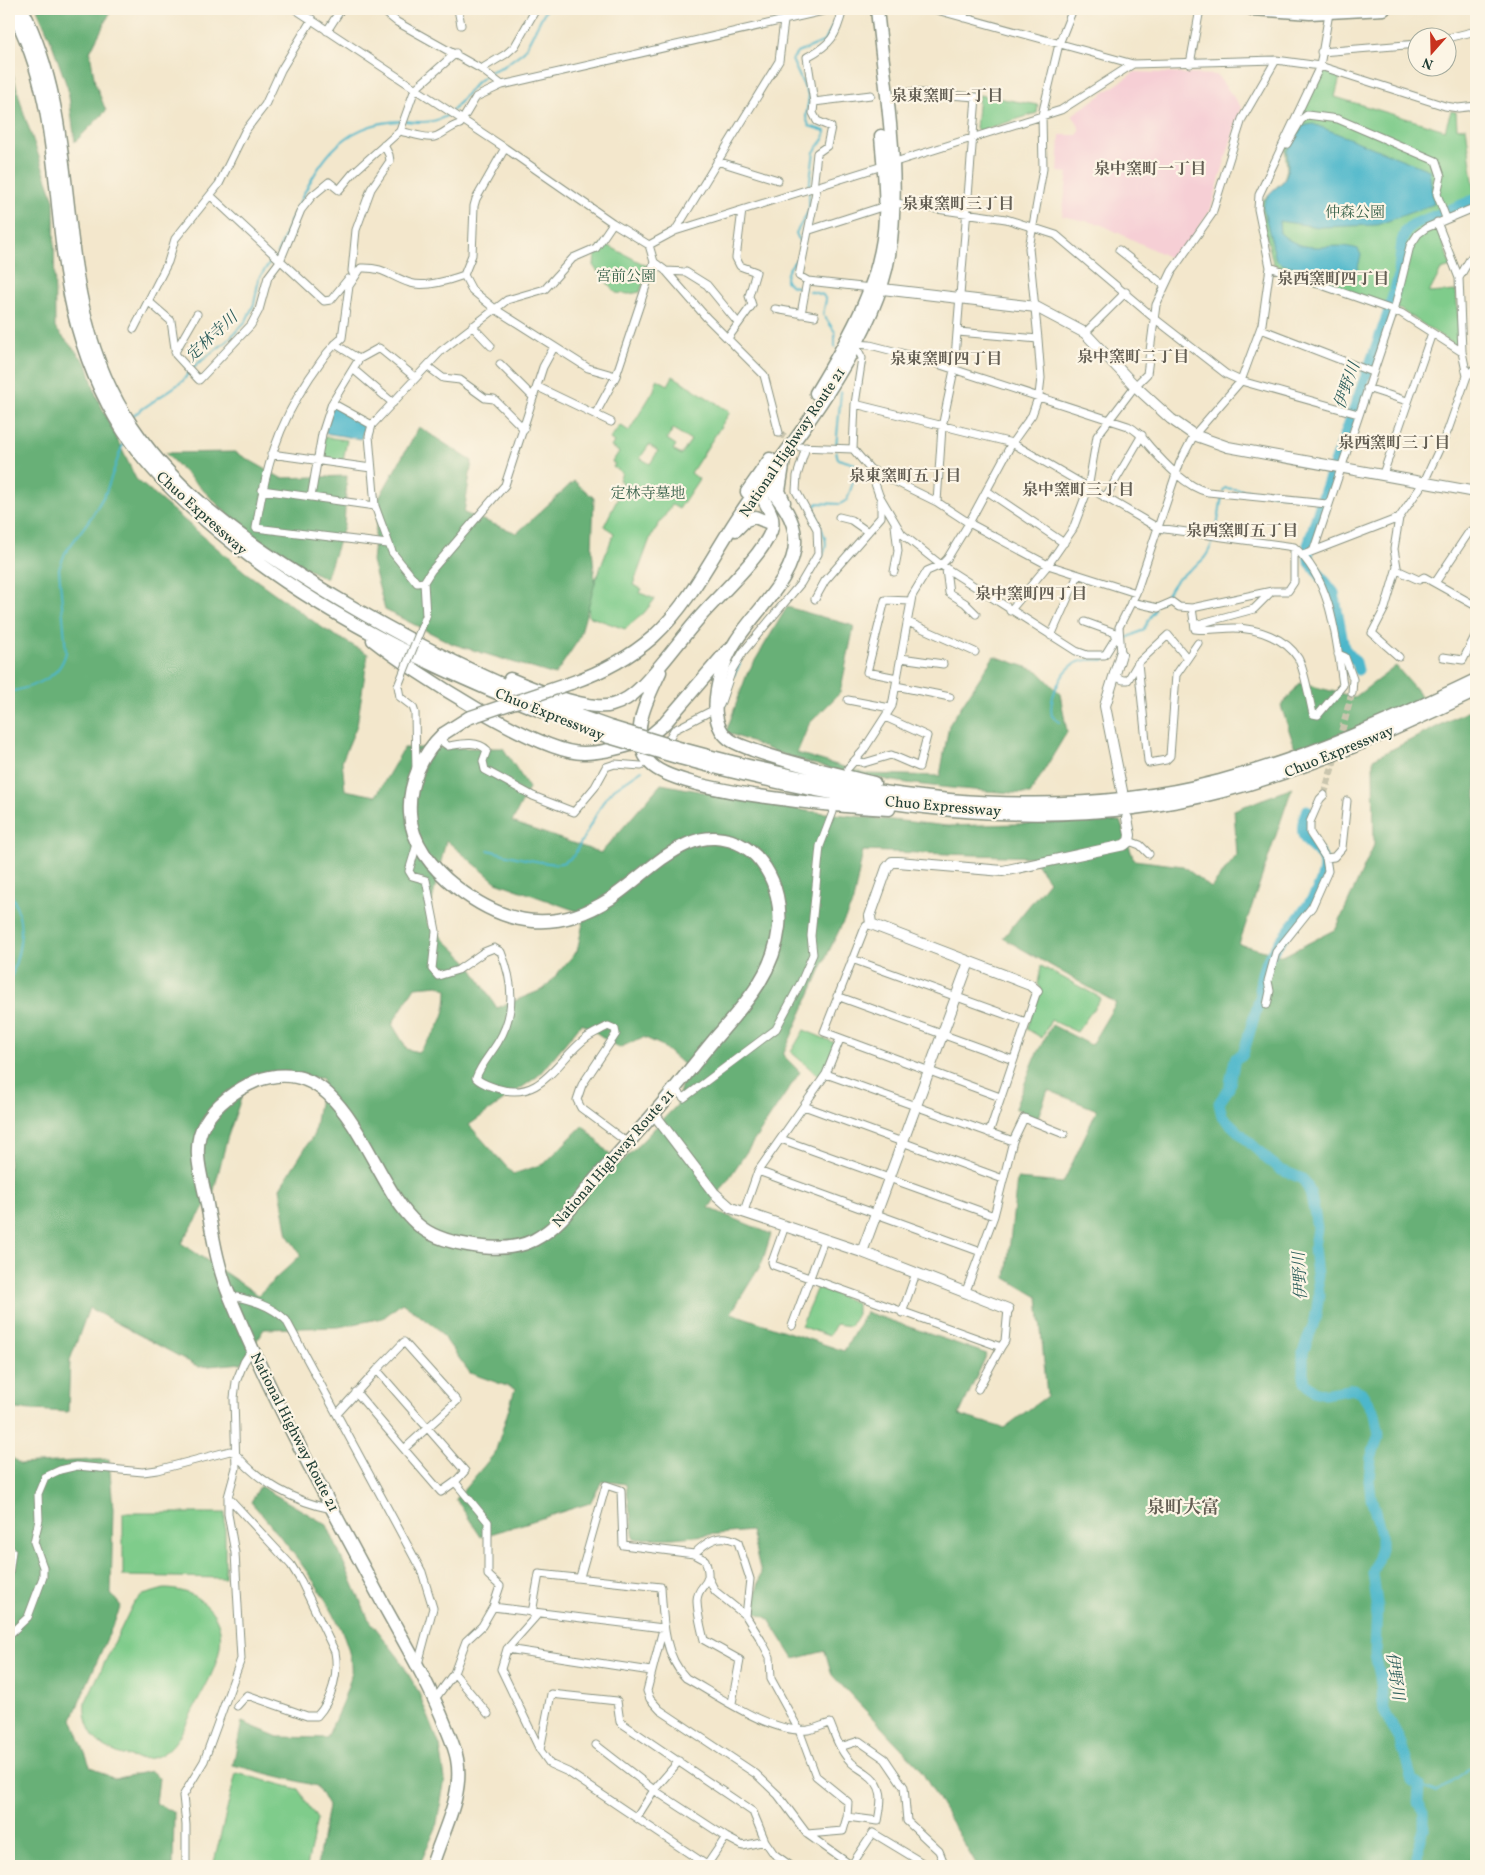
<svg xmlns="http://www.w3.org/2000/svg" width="1485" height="1875" viewBox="0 0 1485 1875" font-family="Vollkorn,'Noto Serif JP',serif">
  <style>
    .built { fill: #f6cfd5 }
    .green { fill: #7fcc8b; stroke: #4f8460; fill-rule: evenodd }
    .forest { fill: #67b077; stroke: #437656; fill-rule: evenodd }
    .water { fill: #4db7cb; stroke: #367a80 }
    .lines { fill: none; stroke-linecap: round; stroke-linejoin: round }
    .stream { stroke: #4db7cb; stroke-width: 2 }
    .river { stroke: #4db7cb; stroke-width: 11 }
    .street-tunnel { stroke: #c9c5ae; stroke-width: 7; stroke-dasharray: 7 3.5; stroke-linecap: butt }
    .street-casing { stroke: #899280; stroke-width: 9 }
    .secondary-casing { stroke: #899280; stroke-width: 12 }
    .highway-casing { stroke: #899280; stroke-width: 15 }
    .street { stroke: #fff; stroke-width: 7 }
    .secondary { stroke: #fff; stroke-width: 10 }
    .highway { stroke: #fff; stroke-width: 12 }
    .street-bridge-casing { stroke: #899280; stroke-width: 9; stroke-linecap: butt }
    .highway-bridge-casing { stroke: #899280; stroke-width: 15; stroke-linecap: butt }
    .street-bridge { stroke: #fff; stroke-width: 7 }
    .highway-bridge { stroke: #fff; stroke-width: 12 }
    .labels { text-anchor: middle; stroke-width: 4.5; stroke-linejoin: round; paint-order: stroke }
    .park-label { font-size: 15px; fill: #37614a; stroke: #fcf5e5 }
    .street-label { font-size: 15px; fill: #1f3d34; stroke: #fcf5e5 }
    .neighbourhood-label { font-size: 16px; font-weight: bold; fill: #645f54; stroke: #fcf5e5 }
    .water-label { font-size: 16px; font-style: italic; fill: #2a5c5a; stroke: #fcf5e5 }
    .quarter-label { font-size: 18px; font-weight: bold; fill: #645f54; stroke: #fcf5e5 }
  </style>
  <rect width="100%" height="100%" fill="#fcf5e5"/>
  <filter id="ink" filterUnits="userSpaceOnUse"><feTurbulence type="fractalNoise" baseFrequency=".02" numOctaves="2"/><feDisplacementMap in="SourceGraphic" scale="10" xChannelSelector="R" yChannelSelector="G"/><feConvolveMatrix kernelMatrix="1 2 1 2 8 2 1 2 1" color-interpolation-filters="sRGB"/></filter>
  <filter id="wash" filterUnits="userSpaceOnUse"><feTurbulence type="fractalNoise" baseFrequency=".0096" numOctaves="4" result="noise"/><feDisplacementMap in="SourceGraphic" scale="20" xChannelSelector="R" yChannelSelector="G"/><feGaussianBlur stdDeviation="1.12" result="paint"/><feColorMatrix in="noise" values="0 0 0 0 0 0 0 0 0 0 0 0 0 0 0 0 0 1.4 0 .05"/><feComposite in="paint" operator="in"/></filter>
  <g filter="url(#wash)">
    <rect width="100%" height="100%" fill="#f3e7cc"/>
    <path class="built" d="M1135,72L1217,75L1241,107L1210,211L1175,260L1100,224L1062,216L1068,173L1058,172L1060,135H1077L1080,131L1077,122L1072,115Z"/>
    <path class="green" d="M1322,71L1340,77L1335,97L1445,130L1451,111L1456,112L1457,128L1466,127L1475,195L1433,214L1451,267L1441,270L1429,293L1456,291L1460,343L1455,345L1401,310L1281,269L1273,263L1261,213V202L1284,180L1287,169L1285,146Z
      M979,95L1038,105L1037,113L979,131L976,128Z
      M603,243L649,267L640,292L629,294L616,293L594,267L595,252Z
      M673,376L730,412L691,473L699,479L679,509L672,505L651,536L633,585L642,589L640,593L655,599L644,613L625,629L588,616L589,597L614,533L604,526L623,488L620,486L622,482L619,480L622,473L613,467L615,464L612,462L619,452L611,447L614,442L610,439L620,425L629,431L654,390L657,379L668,385ZM673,429L691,440L681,455L673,450L676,445L667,439ZM649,445L658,451L650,464L640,458Z
      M325,437L347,440L343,461L319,458Z
      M1041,966L1101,998L1077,1032L1051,1020L1042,1038L1027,1029L1041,989L1038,984Z
      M804,1030L835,1043L822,1079L791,1052Z
      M817,1287L857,1303V1314L850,1326L836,1324L829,1336L801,1326Z
      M123,1513H225V1578L123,1576Z
      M164,1589C180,1589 193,1593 205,1604C238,1634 211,1676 194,1708C187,1722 177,1746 162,1754C146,1764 121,1756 107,1748C91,1740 83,1719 85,1703L133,1604L143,1595Z
      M236,1773L298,1789L317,1819L307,1866H217L214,1862Z"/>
    <path class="forest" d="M37,9H112L90,52L95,83L106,111L75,142L68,89L50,38Z
      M9,60L24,114L54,200L55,328L87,364L96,395L136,479L245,572L324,629L368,654L357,725L342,761L345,790L376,796L404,748H503L529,788L512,822L601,853L661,784L807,811L948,826L1120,821L1134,860L1183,866L1211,888L1237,855L1234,810L1292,788L1239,944L1283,956L1336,929L1374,845L1373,759L1476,707V1866H977L919,1767L832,1675L825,1651L794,1659L768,1618L752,1611L761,1573L751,1531L673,1538L634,1539L626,1484L602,1481L590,1503L481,1537L456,1499L495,1453L515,1389L470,1373L437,1328L402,1303L383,1318L339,1327L264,1329L242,1363L199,1367L89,1308L70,1360L68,1412L15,1409L9,1424ZM446,840L496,882L585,914L577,951L544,989L497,1008L468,962L427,923ZM863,851L1032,857L1049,881L1003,938L1116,1003L1091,1045L1052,1025L1037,1053L1015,1108L1037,1120L1048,1090L1097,1110L1063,1183L1017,1179L1006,1278L1038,1297L1047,1396L1004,1428L959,1415L987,1354L866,1312L844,1351L731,1313L762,1263L771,1234L709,1208L800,1072L783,1055L828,953L853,902ZM439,985L447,990C447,1019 437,1031 418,1052L407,1049L392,1024L415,987ZM582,1023L619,1048L643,1037L661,1045L685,1066L677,1105L619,1165L583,1125L544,1164L513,1174L469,1125L538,1076ZM323,1078L314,1134L280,1188L288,1236L301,1255L258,1295L181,1243L213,1194L227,1139L247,1081Z
      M419,427L472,461L464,513L517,533L574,481L594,498L592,548L595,583L579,639L555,675L453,644L385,610L372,561L379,498Z
      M235,452L281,478L347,476L344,526L326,579L253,539L165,453Z
      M787,607L854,626L840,693L809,724L797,753L867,774L940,776L949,725L994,656L1038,671L1060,694L1067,732L1030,794C951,789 870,783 794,758C771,751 749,741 726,732L747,674Z
      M1396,666L1423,698L1357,733L1296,751L1281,706L1300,683L1355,697Z
      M9,1455L20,1464L109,1459L113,1509L111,1594L121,1606L72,1719L90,1766L114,1779L151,1771L159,1778L156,1803L174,1813L173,1866H9Z
      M260,1486L327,1525L368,1618L399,1658L418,1691L440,1746L445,1779L436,1828L419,1866H317L328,1806L317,1786L233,1765L242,1722L278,1737L327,1738C333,1724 350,1687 351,1674C356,1624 283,1539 251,1502Z"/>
    <path class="water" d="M1313,124L1429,170L1434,204L1377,225L1319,227L1279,221L1280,233C1308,258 1329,240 1358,249L1361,255L1355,280L1282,264L1276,260L1263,207C1271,178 1293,194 1287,151L1303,126Z
      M333,406L365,423L361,439L325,433Z"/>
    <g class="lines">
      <path class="stream" d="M490,72L504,66L524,51L546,9
        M452,111L476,83L486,75
        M405,121C418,123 438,123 449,114
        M809,187L814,152L824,139L825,131L809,126L806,117L809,97L792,60L797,53L825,41L836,19
        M802,247L796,233L809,210V192
        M801,251C797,263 785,267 786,281L790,285L804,289
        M277,253C283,244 285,232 290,222C315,170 335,123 401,121
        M809,291L823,295L826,300L823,314L835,332V347
        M192,368L227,341L246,321L254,304L259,278L274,257
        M132,416L183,381L189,372
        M836,447L841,392
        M1223,491L1225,488L1322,499
        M1216,533L1222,496
        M809,576C836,540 825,545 814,507L818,503L840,504L847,500L858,468L855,464L838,459L836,451
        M1160,603C1167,597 1170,587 1176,581C1196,561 1204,568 1214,538
        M1123,640L1143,630L1155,609
        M734,675L740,664
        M9,692C33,687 60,679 66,652L59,569L65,553L92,516L106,492L124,441
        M723,708L727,700L732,682
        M702,719L709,716
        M1059,722L1052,716C1048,698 1063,665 1082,661C1090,659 1099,660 1106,660L1119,643
        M488,850C504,854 546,866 561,863C566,862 571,858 574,855L604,800L614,789L642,770
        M9,890C29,926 20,949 9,985
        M1419,1786L1436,1793L1476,1764"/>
      <path class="river" d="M1358,670L1356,662L1344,648L1334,593L1309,561L1308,545L1322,499L1387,316L1398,279L1402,241L1406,230L1414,224L1476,199
        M1307,810C1290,849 1325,845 1324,867C1321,912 1252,950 1261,994L1243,1054L1235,1059L1229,1088L1219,1103L1222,1116L1268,1160L1281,1170L1301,1178L1305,1182L1310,1192L1315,1215L1317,1228L1314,1247L1319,1295L1315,1320L1303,1352V1373L1305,1382L1314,1391L1324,1394L1354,1389L1361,1392L1375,1414L1379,1434L1371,1458L1369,1480L1371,1497L1381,1534V1548L1373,1573L1377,1604L1375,1654L1380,1676L1384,1711L1400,1740L1412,1780L1419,1786L1418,1803L1424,1812V1828L1416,1857L1418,1866"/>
    </g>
  </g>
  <g filter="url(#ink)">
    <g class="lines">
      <path class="street-tunnel" d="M779,433L796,444
        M1339,741L1352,693
        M1324,795L1336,754"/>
      <g class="street-casing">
        <path id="street" d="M295,9L505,148L613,223L649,245L654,262L616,376L596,413
          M381,9L397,22L481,69L502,85
          M458,9L461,25
          M933,9L1133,64L1276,60L1320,66L1445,106L1458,108L1476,106
          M964,18L965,9
          M327,31L341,9
          M1448,38L1476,31
          M1321,52L1418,44
          M1190,64L1200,9
          M481,69L506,54L515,46L536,9
          M909,92L976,97L954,370L942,427L937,502
          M814,102L871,95
          M400,131C410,133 425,139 434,137C443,135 450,126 460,124L476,97L502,85L832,9
          M1287,144L1301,120L1307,115L1338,119L1436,161L1441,176L1437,194L1446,218
          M717,161L778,180
          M817,187L799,276L808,281L871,288
          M813,189L817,153L827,146L831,127L817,121L813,113L814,102L807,57C832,44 836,36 843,9
          M211,196L324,301L331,300L348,279
          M895,203L1006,219L1056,235L1154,318L1226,374L1241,381L1358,414
          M1437,222L1459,278L1462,352L1467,376
          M810,230L885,206
          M675,231L779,61L784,21
          M649,245L675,231L1061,110L1133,64
          M1119,250L1165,286
          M654,262L666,271L706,317L764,375L779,433
          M1270,267L1401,313L1462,352
          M666,271L686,272L707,285L738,323
          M464,275L472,290L495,309L588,368L616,376
          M354,276L352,271L356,230L371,189L390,161L389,155L384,145
          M1459,278L1470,259L1476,252
          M148,301L171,321L176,355L199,380L251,325L259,310L268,277L280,261L301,210L312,196L329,182L339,190L354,172L400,131L415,89L456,53
          M775,309L815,316
          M801,314L807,281
          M472,326L491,346
          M134,329L168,262L175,239L219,184L245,131L265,105L281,70L312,19
          M1261,329L1372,372
          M958,332L1038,339
          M1085,333L1126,292
          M728,338L752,305L749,296L756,272L740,266L736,258L742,210
          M335,344L359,359
          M175,352L197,314
          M500,364L533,397
          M427,366L443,378L460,380L485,398L494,399L524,429
          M353,369L393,403
          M538,387L611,422
          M1367,388L1407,401
          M332,403L372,425
          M855,404L1012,443L1158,528L1294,547C1332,580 1336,638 1343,685L1318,715L1313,714C1309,698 1305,671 1298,658C1286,638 1256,628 1234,628C1221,628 1208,631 1195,629L1192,608
          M800,447L853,449
          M271,454L371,468
          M870,469L879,495L902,534L941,565L1076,651L1087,655H1105L1118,634
          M1383,474L1432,333
          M262,490L375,506L369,436L372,425L441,351L507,300L545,289L573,258L596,248L613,223
          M987,491L1064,543
          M311,497L322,434L332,403L359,359L379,348L416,378
          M1105,498L1142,435
          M375,506L392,552L417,583L424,582
          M839,517L851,520L868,532
          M388,544L256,528C265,470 277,426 310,377C320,363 328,349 342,338L349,286L361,268C385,267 389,276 410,283C425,288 450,280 464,275L472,255L474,206L476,199L505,148
          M1314,549L1394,311L1410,246L1418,234L1426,228L1476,207
          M1303,555L1399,518
          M946,569L949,593L965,603L976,614
          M1397,570L1419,580L1424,577L1476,606
          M894,572L898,551L895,525
          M1435,583L1469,532L1476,529
          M1136,593L1048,565L969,523L937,502L870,469L853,449L855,404L862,358L855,344L870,345L913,356L1128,426C1140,432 1142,438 1150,447C1165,464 1186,487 1208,492L1327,504
          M815,599L825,581L881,517V500
          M1131,602L1158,608L1172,602L1179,607L1192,608L1272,591H1288L1294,582V547
          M1010,611L1048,565L1073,529L1088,489L1097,436L1135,386L1147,374L1156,305L1172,271L1212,214L1242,119L1276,60
          M426,616L424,582L431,571L505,485L543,367L554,347
          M908,622L975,652
          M1085,622L1118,634
          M1195,625L1254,609L1272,591
          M1051,636L1078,575
          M1121,654L1119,627L1136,593L1180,462L1194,435L1241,381L1262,324L1270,267L1258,209L1259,195L1320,66L1329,13
          M1338,654L1345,657L1353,679L1352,693
          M1399,657L1372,633L1385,608L1397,567L1394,549L1399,518L1424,482L1448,430L1467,376L1476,367
          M1443,657L1463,660L1476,634
          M901,658L943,664
          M1138,663L1148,761L1149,763L1166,760L1170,756L1176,675L1198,643
          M1114,676L1123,680H1128L1138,663L1168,635L1187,658
          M897,678L867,672L885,600L911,601
          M398,686L400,697L413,707L415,713L416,770
          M896,686L950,697
          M848,700L890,708
          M720,705L732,670L743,652L801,583L818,554L817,529L796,491L797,476L806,447
          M437,738L448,746C461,744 477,740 487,750L483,761L485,770L533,796L574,812L595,787L606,767L615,764L641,766
          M664,747L674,730L709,712
          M855,760L864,763L891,755L919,767L927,736L885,717
          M848,768L863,751L892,706L912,596L927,571L941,565L947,559L969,523L1012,443L1032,415L1039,395L1041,378L1038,339L1029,248L1043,169L1042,115L1059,44L1073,9
          M1129,841L1140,845L1149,854
          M417,844L409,871L412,876L426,880L436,931L432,969L438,976L458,970L484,952L494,948L501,952C513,981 516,1013 498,1042C491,1054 481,1064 476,1078C482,1084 488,1085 496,1088C542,1103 556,1061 585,1039C591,1034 601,1030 608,1026L615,1029L616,1034L582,1085L577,1100L581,1108L628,1143
          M1326,858L1334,857L1342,848L1347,801
          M871,924L866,926L864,930L824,1032L1000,1097
          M852,959L1026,1022
          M837,996L1013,1060
          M1267,1005L1270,991L1268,981L1276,952L1312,907L1328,871L1326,858L1310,833V822L1320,799L1324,795
          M826,1074L1013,1141L994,1216L966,1291
          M675,1089L684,1098L776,1029L801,982L813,954L811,936L820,846L833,812
          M804,1106L1003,1179
          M989,1133L1037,991
          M781,1139L994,1216
          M1013,1141L1024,1118L1064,1134
          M758,1171L981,1252
          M744,1211L758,1171L826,1074L840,1039
          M785,1226L772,1262L773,1265L1001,1347L1005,1341L1008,1309
          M229,1295C250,1300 269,1304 286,1320L422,1572L433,1608L418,1664
          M902,1313L916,1273
          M792,1326L824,1240
          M978,1389L1001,1347
          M356,1392L404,1449L457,1401L404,1342L377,1370
          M337,1414L377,1370L465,1471L455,1482L488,1522V1575L500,1586L493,1607L482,1626L466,1641L454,1673L435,1699
          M404,1449L441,1492L455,1482
          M228,1497L291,1565L301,1581L335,1652C339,1673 332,1700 317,1716H307L247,1695L237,1706
          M9,1547L12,1551L9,1574
          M694,1554C707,1541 720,1532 738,1542L750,1579L746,1616
          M580,1577L606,1485L621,1490L623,1545L694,1554L705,1560C715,1587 698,1582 697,1600C697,1612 701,1628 704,1640L740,1660L732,1703
          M709,1579L715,1591L746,1616L761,1640L770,1657L771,1679L799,1730L816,1776L848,1802L847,1817L843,1831L807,1834
          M493,1607L663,1628
          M532,1613L539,1574L661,1587C663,1616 663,1655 686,1678C717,1695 771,1734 808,1730C815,1729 823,1725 830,1723C835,1736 840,1750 850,1761C854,1766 861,1769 866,1773C885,1786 882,1800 878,1821L847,1817
          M538,1614L507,1649L501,1669L540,1750L550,1764L568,1772L708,1866
          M663,1629L647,1691L650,1699L660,1710L756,1774L778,1795L807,1834L852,1866
          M9,1635L28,1617L43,1577V1567L34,1542L39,1520L38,1494L45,1477L60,1470L77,1466L143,1472L157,1470L230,1451L235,1453C258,1482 295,1502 332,1509
          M507,1649L651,1671
          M454,1673L488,1714
          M596,1745L654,1790L726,1837L743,1846L765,1841
          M840,1747L859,1741L885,1759L904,1787L907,1821L939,1851L945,1866
          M540,1750L551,1694L617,1701L620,1722L753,1812L765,1841L774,1854L791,1866
          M637,1817L654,1790L679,1761
          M707,1865L726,1837
          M186,1866V1825L183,1796L204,1761L241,1659L235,1553L228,1514V1497L236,1468L234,1398L236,1382L244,1362L253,1348
          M851,1866L873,1833L921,1862L923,1866"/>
      </g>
      <g class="secondary-casing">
        <path id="secondary" d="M874,288L1036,307L1085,333L1135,386L1171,419L1194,435L1228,447L1476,492
          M1121,654L1105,706L1122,791
          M1037,991L1030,985L871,924L870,916L887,868L892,862H898L1003,871L1124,845L1129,841L1130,835L1127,818
          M654,1114L714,1193L731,1208L862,1252L1008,1309
          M862,1252L969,962"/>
      </g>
      <g class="highway-casing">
        <path id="highway" d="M11,9C63,102 50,208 73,309C83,352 100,395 124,432C146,465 174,493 204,519C319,620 465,684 609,737
          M22,9C72,107 60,216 86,320C95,356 111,395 132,426C183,502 263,554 340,600C426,651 516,695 610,727
          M1252,9L1310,13L1384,9
          M816,393C848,340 883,281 885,217C887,190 883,163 881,136
          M784,459L779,491L784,502
          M757,480L765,482C778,499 794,515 795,538C798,575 754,612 736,641C720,665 703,719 729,739C735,744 746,747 753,750C792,764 833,773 874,783
          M747,492L770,459
          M736,530L746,520L755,517L772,524
          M373,640C411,670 539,754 584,753C602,753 620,748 637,743
          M660,672C647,700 628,733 649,762C672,793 846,807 889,809
          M510,679C531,688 590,712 612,705C623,702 632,696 640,688C662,666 679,641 699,618C718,596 762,556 771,531C778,513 759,498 755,482
          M571,683C602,672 628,659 653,637C698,596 720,537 757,490C805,429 876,333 889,255C902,174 885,90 877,9
          M645,740L665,723L727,651
          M682,749C854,796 1044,827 1220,781C1309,757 1393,720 1476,680
          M680,758C854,805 1045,838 1223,791C1311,768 1394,730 1476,691
          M432,1866C442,1832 464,1796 457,1759C455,1748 450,1737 446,1727C427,1678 399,1634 374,1587C323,1492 271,1397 230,1297C217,1267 212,1231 206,1199C201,1175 191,1145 205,1123C216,1104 237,1089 256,1081C347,1047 368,1181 417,1224C431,1237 450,1242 468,1245C490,1249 514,1250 534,1240C561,1226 577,1200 597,1177C622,1149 648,1122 671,1093C685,1076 699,1058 713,1041C743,1006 774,975 779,927C783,886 760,840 715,838C696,837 678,848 663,858C645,871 629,886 610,899C555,934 506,926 456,887C433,869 411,843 410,813C408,784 422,754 443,734"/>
      </g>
      <use href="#street" class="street"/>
      <use href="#secondary" class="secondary"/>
      <use href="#highway" class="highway"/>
      <g class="street-bridge-casing">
        <path id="street-bridge" d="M398,686L426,616"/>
      </g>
      <g class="highway-bridge-casing">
        <path id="highway-bridge" d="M610,727L682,749
          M443,734L468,718L571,683
          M609,737L680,758"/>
      </g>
      <use href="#street-bridge" class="street-bridge"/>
      <use href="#highway-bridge" class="highway-bridge"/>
    </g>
  </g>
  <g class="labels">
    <g class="park-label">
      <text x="1355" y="217">仲森公園</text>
      <text x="626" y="281">宮前公園</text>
      <text x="648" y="498">定林寺墓地</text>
    </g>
    <g class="street-label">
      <text transform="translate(792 442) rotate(-56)" y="5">National Highway Route 21</text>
      <text transform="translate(202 513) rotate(42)" y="5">Chuo Expressway</text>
      <text transform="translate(550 714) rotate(22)" y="5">Chuo Expressway</text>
      <text transform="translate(1339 751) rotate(-22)" y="5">Chuo Expressway</text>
      <text transform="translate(943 806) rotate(5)" y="5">Chuo Expressway</text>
      <text transform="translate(613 1158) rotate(-49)" y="5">National Highway Route 21</text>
      <text transform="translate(295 1432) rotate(63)" y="5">National Highway Route 21</text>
    </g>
    <g class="neighbourhood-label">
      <text x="947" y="101">泉東窯町一丁目</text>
      <text x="1150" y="174">泉中窯町一丁目</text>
      <text x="958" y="209">泉東窯町三丁目</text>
      <text x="1333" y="284">泉西窯町四丁目</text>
      <text x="1133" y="362">泉中窯町二丁目</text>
      <text x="946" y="364">泉東窯町四丁目</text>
      <text x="1394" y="448">泉西窯町三丁目</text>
      <text x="905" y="481">泉東窯町五丁目</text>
      <text x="1078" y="495">泉中窯町三丁目</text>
      <text x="1242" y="536">泉西窯町五丁目</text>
      <text x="1031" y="599">泉中窯町四丁目</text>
    </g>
    <g class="water-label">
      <text transform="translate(211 336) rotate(-43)" y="6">定林寺川</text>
      <text transform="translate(1346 385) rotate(-71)" y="6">伊野川</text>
      <text transform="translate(1299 1276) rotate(-93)" y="6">伊野川</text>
      <text transform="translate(1396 1676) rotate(82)" y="6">伊野川</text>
    </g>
    <g class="quarter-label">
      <text x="1183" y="1513">泉町大富</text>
    </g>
  </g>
  <rect width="1485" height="1875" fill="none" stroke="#fcf5e5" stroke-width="30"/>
  <g transform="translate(1432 52) rotate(200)"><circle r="24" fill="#fcf5e5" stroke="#a4ab9e"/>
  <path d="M0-4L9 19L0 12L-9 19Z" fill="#c8321e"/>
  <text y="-8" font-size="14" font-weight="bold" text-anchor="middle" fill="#1f3d34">N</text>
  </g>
</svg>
